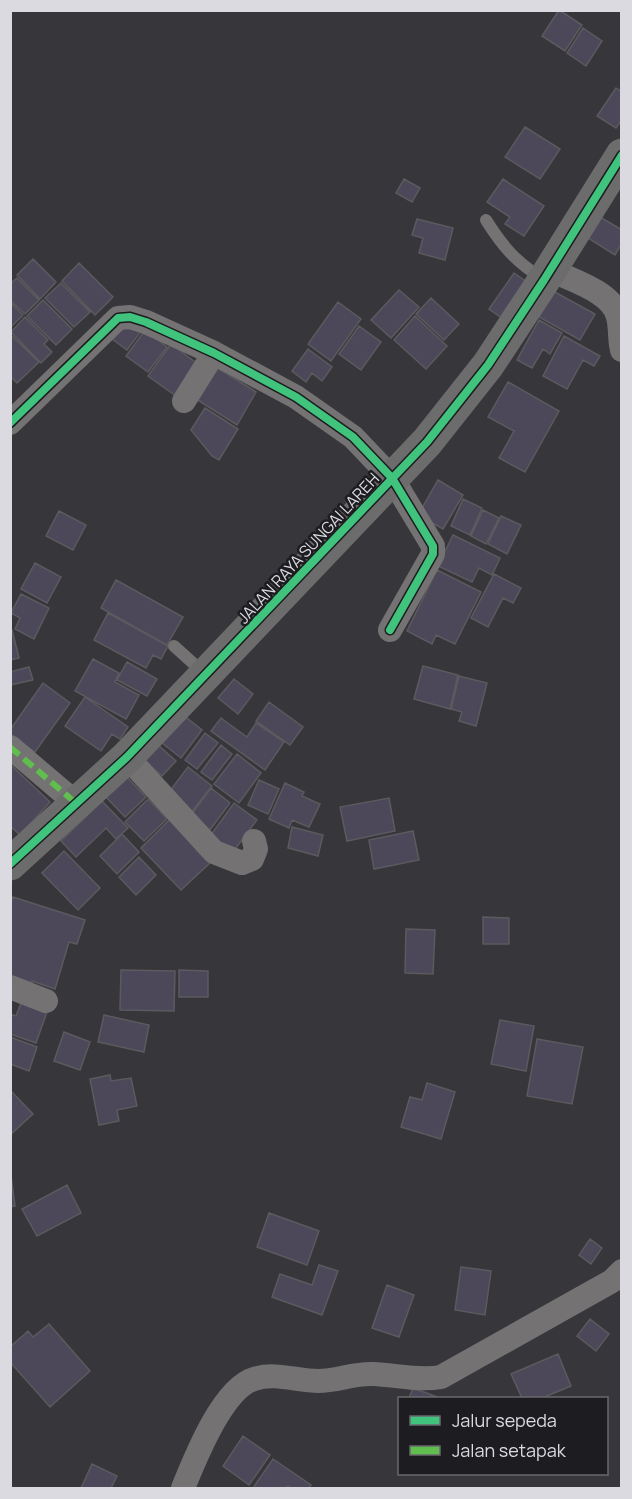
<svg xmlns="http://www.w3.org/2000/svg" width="632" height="1499" viewBox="0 0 632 1499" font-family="Manrope,sans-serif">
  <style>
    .building { fill: #4c4859; stroke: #5b5a5e; stroke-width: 1.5 }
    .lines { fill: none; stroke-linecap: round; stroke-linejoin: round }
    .lane { stroke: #747272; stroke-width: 12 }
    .street { stroke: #747272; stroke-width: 24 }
    .secondary { stroke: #6d6c6d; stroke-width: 33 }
    .quiet { stroke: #5fbe4e; stroke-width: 6; stroke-dasharray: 12 6; stroke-linecap: butt }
    .cycleway-casing { stroke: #1d1c20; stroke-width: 11 }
    .cycleway { stroke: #40c37c; stroke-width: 8 }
    .labels { text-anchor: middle; stroke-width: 5; stroke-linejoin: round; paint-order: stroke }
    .street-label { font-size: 16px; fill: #dbdae0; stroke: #1d1c20 }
  </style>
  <rect width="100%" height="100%" fill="#37363b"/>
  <path class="building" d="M559,10L582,25L565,51L542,36Z
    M583,28L602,41L586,66L567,53Z
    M616,88L622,92V120L616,128L597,116Z
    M525,127L560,149L540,179L505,157Z
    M404,179L420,188L412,202L396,193Z
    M503,179L544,206L524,236L505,224L510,217L487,202Z
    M600,217L622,230V243L615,255L588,238Z
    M417,219L453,228L445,260L419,253L423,238L412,235Z
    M33,259L56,282L40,299L17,275Z
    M79,263L113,297L95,315L62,281Z
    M514,273L531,285L506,321L489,309Z
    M17,278L39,300L25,314L10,300V284Z
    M61,283L90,312L74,327L45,298Z
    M399,290L419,307L391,338L371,320Z
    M553,291L595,314L580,340L539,317Z
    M431,298L459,324L444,340L416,314Z
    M43,300L72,329L56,345L27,316Z
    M10,302L23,315L10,328Z
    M338,302L361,319L331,361L308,344Z
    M415,316L447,346L426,369L394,340Z
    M25,317L48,340L44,344L52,352L41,363L11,332Z
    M126,318L142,330L127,350L111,338Z
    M539,320L562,333L550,354L543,349L532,368L517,360Z
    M359,326L381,342L361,370L339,354Z
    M145,330L167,347L148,372L126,356Z
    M10,334L39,362L17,383L10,376Z
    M564,336L600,356L594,366L583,360L567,389L543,376Z
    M171,344L199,365L176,396L148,376Z
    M308,349L332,367L322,381L312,373L306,382L292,371Z
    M216,367L256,392L237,425L196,399Z
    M508,382L559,411L525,472L499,458L514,431L488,417Z
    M205,408L238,429L219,460L212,456L191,430Z
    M438,480L463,495L443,529L418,515Z
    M463,499L482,508L470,535L451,526Z
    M483,510L499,518L486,544L471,536Z
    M59,511L86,525L73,550L46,536Z
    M501,516L521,525L507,554L488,544Z
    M453,535L500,558L492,575L479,568L472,582L438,566Z
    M35,563L61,577L47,603L21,589Z
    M437,570L481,592L455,644L436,635L432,644L407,631Z
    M494,574L521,588L513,603L503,598L488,627L471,618Z
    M116,580L183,617L167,645L101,608Z
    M21,594L49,608L34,639L15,629L20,618L11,613Z
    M108,613L168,646L161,659L153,655L146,668L94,640Z
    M12,630L19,658L10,660V631Z
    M93,659L119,673L115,682L139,695L126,719L75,691Z
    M127,662L157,679L147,696L117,680Z
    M423,666L458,675L450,709L414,699Z
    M29,667L33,680L10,685V672Z
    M459,676L487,683L476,726L459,721L462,712L451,709Z
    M234,679L253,694L238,714L218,698Z
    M43,683L70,703L35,752L10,734V730Z
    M85,697L128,727L120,739L112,734L101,751L65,726Z
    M269,702L303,727L290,745L256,721Z
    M182,714L202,730L181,758L161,742Z
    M221,718L247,737L256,723L284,742L265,770L211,731Z
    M205,733L218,743L197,769L185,760Z
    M156,743L176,761L162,776L142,758Z
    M221,745L232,754L212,780L201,772Z
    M237,754L261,773L239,803L214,784Z
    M10,764L50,802L20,835L10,826Z
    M188,767L212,786L190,814L166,796Z
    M126,776L146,797L125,817L105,796Z
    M259,780L279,789L268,814L248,805Z
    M285,783L304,792L302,796L320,804L309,827L292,820L289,828L269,819Z
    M211,788L230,803L210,830L191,815Z
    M389,798L395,831L347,841L340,807Z
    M148,799L167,819L144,841L125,822Z
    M102,801L128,828L116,839L106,828L76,857L61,841Z
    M234,803L257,820L233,852L210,836Z
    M170,819L211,862L181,890L141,848Z
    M292,827L323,835L318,856L288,848Z
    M413,831L419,860L374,869L369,840Z
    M122,834L139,852L117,874L100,856Z
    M64,851L100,888L78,910L42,873Z
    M139,857L156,875L136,895L119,877Z
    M13,897L85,920L77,944L69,942L55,989L32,981L30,988L10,982V907Z
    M483,917L509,918V944H483Z
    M406,929L435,930L433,974L405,973Z
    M121,970L175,971L174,1011L120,1010Z
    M179,970L208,971V997H179Z
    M21,1003L47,1012L36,1043L10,1034V1014L16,1016Z
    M104,1015L149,1025L144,1052L98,1042Z
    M500,1020L534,1026L526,1071L491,1064Z
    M64,1032L90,1042L80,1070L54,1061Z
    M10,1037L37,1047L29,1071L10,1064Z
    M537,1039L583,1047L572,1104L527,1096Z
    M110,1075L111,1081L131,1078L137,1106L117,1110L119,1121L99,1125L90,1079Z
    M427,1083L455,1092L441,1139L401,1127L410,1097L422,1100Z
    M10,1090L33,1114L10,1135Z
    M10,1168L15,1206L10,1207Z
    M67,1185L81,1213L37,1236L22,1209Z
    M269,1213L319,1231L307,1265L257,1247Z
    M590,1239L602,1248L591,1264L579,1255Z
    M319,1265L338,1271L322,1315L272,1297L280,1274L312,1285Z
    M461,1267L491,1271L485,1315L455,1310Z
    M387,1285L414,1295L399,1337L372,1328Z
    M590,1319L609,1334L596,1351L577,1336Z
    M49,1324L90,1371L50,1407L10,1362V1347L28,1331L33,1337Z
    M558,1354L571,1386L542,1398H522L511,1374Z
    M413,1388L440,1398H409Z
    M243,1436L270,1455L249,1485L223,1466Z
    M273,1459L311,1485L309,1488H291L288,1486L286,1488H253Z
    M92,1464L117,1476L111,1488H81Z"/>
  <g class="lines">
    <path class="lane" d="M486,220C503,247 516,262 543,279
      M174,646L205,674"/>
    <path class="street" d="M551,270C571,280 613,292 618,317C621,328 619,339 622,350
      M184,401L214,353
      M10,423L118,318L130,317L146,322L214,353L296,397L353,437L392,478L433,546V554L390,630
      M10,747L77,804
      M127,757L214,852L242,863L252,859L256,849L254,841
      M10,987L46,1001
      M183,1488C195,1459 222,1389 254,1379C275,1372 297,1381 318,1381C337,1381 354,1373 373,1374C396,1375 419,1381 441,1377L612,1281L622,1271"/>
    <path class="secondary" d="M10,864L127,757L427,442L488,365L544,280L622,155"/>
    <path class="quiet" d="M10,747L77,804"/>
    <g class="cycleway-casing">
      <path id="cycleway" d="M10,423L118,318L130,317L146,322L214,353L296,397L353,437L392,478L433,546V554L390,630
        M10,864L127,757L427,442L488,365L544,280L622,155"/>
    </g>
    <use href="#cycleway" class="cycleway"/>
  </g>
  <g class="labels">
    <g class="street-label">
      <text transform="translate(308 548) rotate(-47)" y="6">JALAN RAYA SUNGAI LAREH</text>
    </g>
  </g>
  <rect width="632" height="1499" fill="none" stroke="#dbdae0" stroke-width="24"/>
  <rect x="398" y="1397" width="210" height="78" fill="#1d1c20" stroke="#69686d" stroke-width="1.5"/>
  <rect x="410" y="1416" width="30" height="9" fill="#40c37c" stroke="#69686d" stroke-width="1.5"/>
  <text x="452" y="1427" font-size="18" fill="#dbdae0">Jalur sepeda</text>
  <rect x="410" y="1446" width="30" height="9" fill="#5fbe4e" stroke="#69686d" stroke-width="1.5"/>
  <text x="452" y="1457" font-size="18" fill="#dbdae0">Jalan setapak</text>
</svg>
